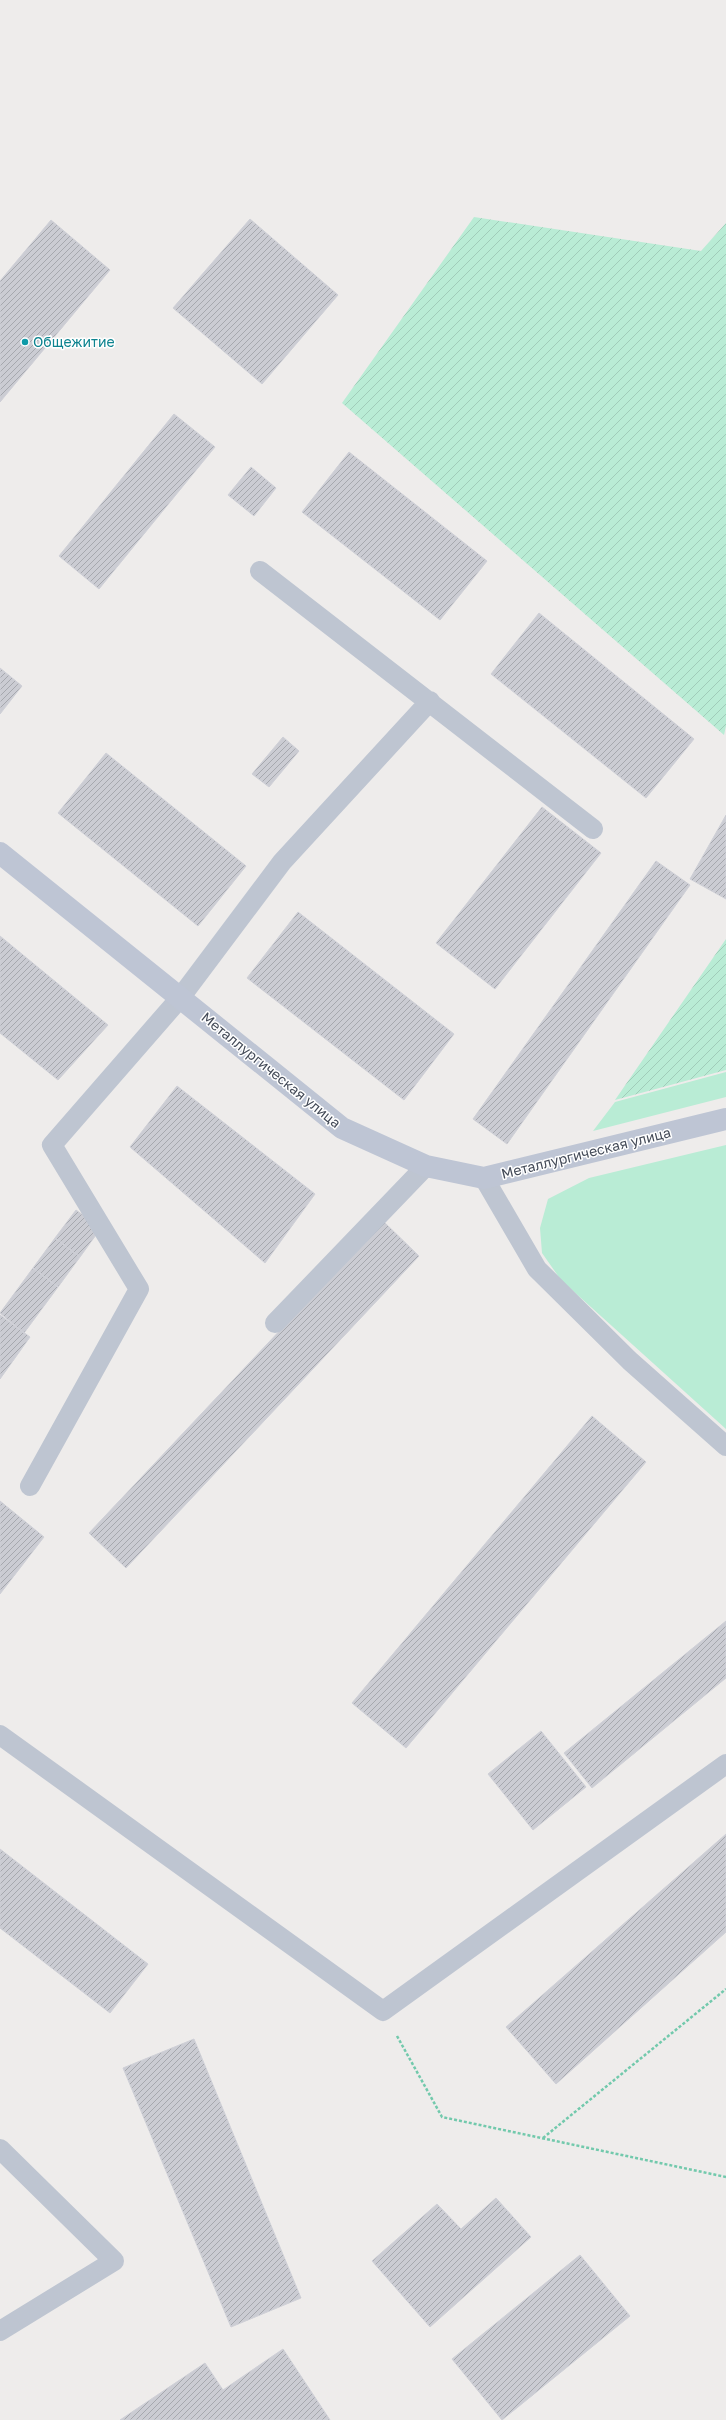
<svg xmlns="http://www.w3.org/2000/svg" width="726" height="2420" viewBox="0 0 726 2420" font-family="'Golos Text',sans-serif">
  <style>
    .grass { fill: #b9ecd5 }
    .garden { fill: url(#garden-furrows) }
    .building { fill: url(#building-hatch); stroke: #cfd0d7 }
    .lines { fill: none; stroke-linecap: round; stroke-linejoin: round }
    .path { stroke: #72c9ac; stroke-width: 2.5; stroke-dasharray: 3 2; stroke-linecap: butt }
    .lane { stroke: #bec5d1; stroke-width: 20 }
    .secondary { stroke: #bec5d4; stroke-width: 22 }
    .culture-dot { fill: #0f9aa8; stroke: #fff; stroke-width: 1.5 }
    .labels { text-anchor: middle; stroke-width: 3; stroke-linejoin: round; paint-order: stroke }
    .culture-label { font-size: 14px; fill: #0d838f; stroke: #fff; text-anchor: start }
    .street-label { font-size: 14px; fill: #444b58; stroke: #fff }
  </style>
  <defs>
    <pattern id="garden-furrows" width="10" height="10" patternUnits="userSpaceOnUse"><rect width="10" height="10" fill="#b9ecd5"/><path d="M-1 1l2-2M0 10L10 0M9 11l2-2" fill="none" stroke="#a0ccb9"/></pattern>
    <pattern id="building-hatch" width="6" height="6" patternUnits="userSpaceOnUse"><rect width="6" height="6" fill="#cbccd3"/><path d="M-1 1l2-2M0 6l6-6M5 7l2-2" fill="none" stroke="#a6a8ae"/></pattern>
  </defs>
  <rect width="100%" height="100%" fill="#eeeceb"/>
  <path class="grass" d="M726,1072V1097L593,1131L615,1102Z
    M726,1145V1429L561,1280L542,1253L540,1228L548,1199L589,1178Z"/>
  <path class="garden" d="M474,217L701,251L726,223V726L724,735L342,403Z
    M726,939V1070L615,1100Z"/>
  <path class="building" d="M250,219L338,295L262,384L173,308Z
    M51,220L110,270L0,402V281Z
    M174,414L215,447L99,589L59,556Z
    M349,452L487,561L440,620L302,512Z
    M251,467L276,488L254,516L228,495Z
    M539,613L694,739L646,798L491,674Z
    M0,668L22,686L0,714Z
    M283,737L299,751L269,787L252,774Z
    M106,753L246,866L198,926L58,813Z
    M542,807L601,853L495,989L436,943Z
    M726,815V899L690,879Z
    M656,861L690,885L507,1144L473,1119Z
    M298,912L454,1034L404,1100L247,978Z
    M0,936L108,1025L58,1080L0,1033Z
    M177,1086L315,1194L265,1263L130,1147Z
    M76,1210L101,1228L80,1257L55,1238Z
    M383,1221L419,1256L126,1568L89,1533Z
    M55,1238L80,1257L58,1287L33,1268Z
    M33,1268L58,1287L24,1333L0,1313Z
    M0,1315L30,1337L0,1379Z
    M592,1416L646,1462L406,1748L352,1703Z
    M0,1501L44,1537L0,1594Z
    M726,1621V1678L592,1788L564,1753Z
    M541,1731L586,1787L533,1830L488,1774Z
    M726,1834V1932L556,2084L506,2027Z
    M0,1849L148,1964L110,2013L0,1928Z
    M194,2039L301,2298L231,2327L123,2068Z
    M496,2198L531,2237L430,2327L372,2261L437,2204L461,2229Z
    M580,2255L630,2316L502,2420L452,2359Z
    M283,2349L330,2420H120L205,2363L223,2390Z"/>
  <g class="lines">
    <path class="path" d="M397,2036L442,2117L726,2177
      M543,2138L726,1989"/>
    <path class="lane" d="M260,571L593,829
      M484,1178L537,1269L630,1361L726,1446
      M275,1323L426,1166
      M30,1486L139,1289L52,1145L180,998L282,862L430,701
      M0,1735L383,2011L726,1764
      M0,2149L114,2261L0,2331"/>
    <path class="secondary" d="M0,853L342,1128L426,1166L484,1178L726,1119"/>
  </g>
  <circle class="culture-dot" cx="25" cy="342" r="4"/>
  <g class="labels">
    <g class="culture-label">
      <text x="33" y="347">Общежитие</text>
    </g>
    <g class="street-label">
      <text transform="translate(271 1070) rotate(39)" y="5">Металлургическая улица</text>
      <text transform="translate(586 1153) rotate(-14)" y="5">Металлургическая улица</text>
    </g>
  </g>
</svg>
